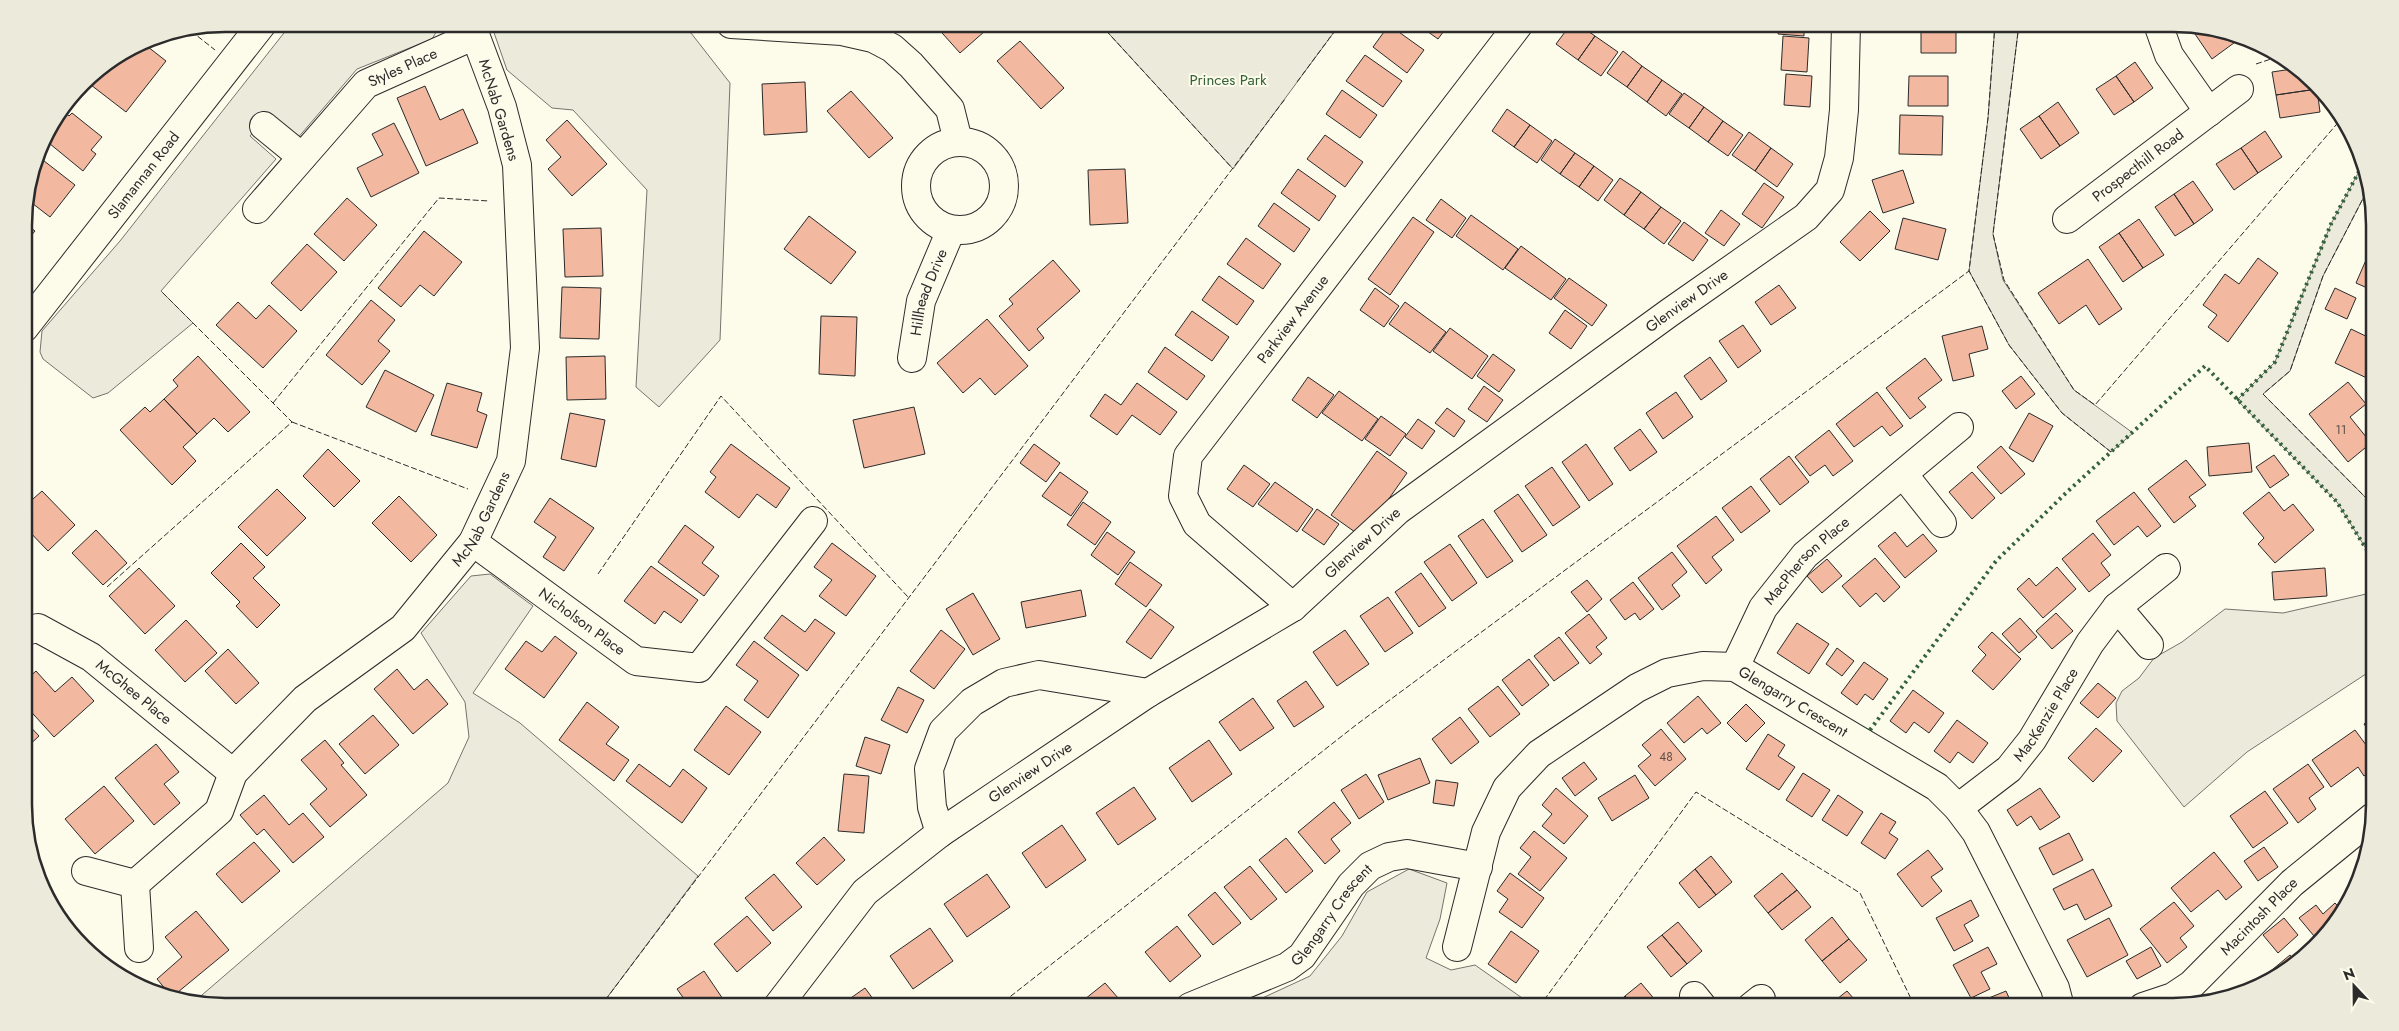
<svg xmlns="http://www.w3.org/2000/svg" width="2399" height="1031" viewBox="0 0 2399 1031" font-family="Jost,sans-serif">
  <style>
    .green { fill: #ecebdb; stroke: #74746e }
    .building { fill: #f2b8a0; stroke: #2b2b2b }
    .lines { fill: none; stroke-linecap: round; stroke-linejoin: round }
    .minor-casing { stroke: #2b2b2b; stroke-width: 30 }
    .major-casing { stroke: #2b2b2b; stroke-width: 30 }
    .minor { stroke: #fdfbea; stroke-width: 28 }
    .major { stroke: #fdfbea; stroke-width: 28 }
    .hedge { stroke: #34623c; stroke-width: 4; stroke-dasharray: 2.5 4; stroke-linecap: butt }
    .fence { stroke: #2b2b2b; stroke-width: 1; stroke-dasharray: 6 2.5; stroke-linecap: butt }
    .labels { text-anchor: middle; stroke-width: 4; stroke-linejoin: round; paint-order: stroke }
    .number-label { font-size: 12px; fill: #5d4e48 }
    .street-label { font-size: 15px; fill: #2b2b2b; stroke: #fdfbea }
    .park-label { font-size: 15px; fill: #34623c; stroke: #fdfbea }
    .rim { fill: none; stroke: #2b2b2b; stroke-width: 2.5 }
  </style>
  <rect width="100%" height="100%" fill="#fdfbea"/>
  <path class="green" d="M291,24H441L432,39L357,69L296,140L267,116L250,136L276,159L161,291L193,323L108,393L93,398L43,359L40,352L42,331L120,241Z
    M491,24H671L691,33L730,83L720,340L659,407L636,387L647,190L573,110L552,108L507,70Z
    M1100,24H1340L1233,169Z
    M1995,24H2019L1993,234L2003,280L2074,390L2133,433L2111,452L2062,413L2009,345L1969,271L1988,118Z
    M2364,162L2370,185L2323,276L2290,371L2263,394L2374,506L2375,563L2337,502L2237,400L2275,362L2331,224Z
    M490,574L533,606L473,693L520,723L698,876L600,1007H226L195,1001L448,783L469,737L465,702L421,633L471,576Z
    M2375,592V668L2247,752L2184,807L2117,721L2116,703L2122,691L2139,678L2154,658L2182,642L2225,609L2283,613Z
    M1409,869L1447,883L1440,919L1426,958L1451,970L1475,965L1535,1007H1243L1310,976L1342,936L1367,892Z"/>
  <path class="building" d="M934,24H979L985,31L960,53Z
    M1417,24H1449L1438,39Z
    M1571,24H1578L1595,36L1578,60L1556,44Z
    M1778,24H1804V36L1778,34Z
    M1921,24H1956V53H1921Z
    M1389,25L1424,50L1407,73L1373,47Z
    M2202,29L2242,37L2212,59L2195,34Z
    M1595,36L1618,52L1601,76L1578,60Z
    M1783,36L1809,38L1807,72L1781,70Z
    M1020,41L1064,88L1041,109L997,61Z
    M143,43L166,61L126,112L91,85L106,65Z
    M1623,51L1642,66L1627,87L1607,73Z
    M1365,55L1402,81L1383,107L1346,81Z
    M2135,62L2153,88L2134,102L2116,76Z
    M1642,66L1662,80L1647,102L1627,87Z
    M2299,68L2316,85L2317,89L2276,95L2272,72Z
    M1786,74L1812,76L1810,107L1784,105Z
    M1909,76H1948V106H1908Z
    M2116,76L2134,102L2114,115L2096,89Z
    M1662,80L1682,94L1666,116L1647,102Z
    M805,82L807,132L764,135L762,84Z
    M425,86L440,120L463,109L478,143L426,166L397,98Z
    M2317,89L2320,112L2280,118L2276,95Z
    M1342,90L1377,115L1360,138L1326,114Z
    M851,91L893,138L869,158L827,111Z
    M1684,93L1704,107L1689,128L1669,114Z
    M2058,102L2079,133L2060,146L2039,116Z
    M1704,107L1723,121L1708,142L1689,128Z
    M1507,109L1530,125L1514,147L1492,131Z
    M64,111L69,116L72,113L102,137L91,150L96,154L83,171L44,139Z
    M1900,115L1943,116L1942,155L1899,154Z
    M2039,116L2060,146L2041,159L2020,129Z
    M567,120L607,164L572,196L548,169L561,157L546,140Z
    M1723,121L1743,135L1728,156L1708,142Z
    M394,123L419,173L371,197L357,168L383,155L372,134Z
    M1530,125L1552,141L1537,163L1514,147Z
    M2265,131L2282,157L2258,173L2241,148Z
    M1749,132L1771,148L1755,171L1732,155Z
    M1325,135L1363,162L1345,187L1307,159Z
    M1555,139L1575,153L1560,174L1541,160Z
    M1771,148L1793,164L1777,187L1755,171Z
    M2241,148L2258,173L2234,190L2216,164Z
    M1575,153L1594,166L1579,187L1560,174Z
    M39,157L75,185L50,217L28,200Z
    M1594,166L1613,180L1598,201L1579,187Z
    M1125,169L1128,223L1090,225L1088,170Z
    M1298,169L1336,196L1319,221L1281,193Z
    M1903,170L1914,203L1883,213L1872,180Z
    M1620,178L1641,192L1624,215L1604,200Z
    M2193,181L2213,210L2194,224L2174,194Z
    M1764,183L1784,197L1762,228L1742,214Z
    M1641,192L1661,207L1644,229L1624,215Z
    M2174,194L2194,224L2175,236L2155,207Z
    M347,198L377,225L344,261L314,234Z
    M1441,199L1466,218L1452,238L1426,220Z
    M1274,203L1310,229L1294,252L1258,226Z
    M1661,207L1681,221L1664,244L1644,229Z
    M1721,210L1740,224L1724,246L1705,233Z
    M1870,211L1890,231L1860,261L1840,242Z
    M1471,215L1518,249L1503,270L1456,236Z
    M809,216L856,252L831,284L784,249Z
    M1413,217L1434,232L1390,295L1368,279Z
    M1903,218L1946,229L1938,260L1895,249Z
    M2139,219L2164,255L2143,268L2119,233Z
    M1684,222L1708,240L1693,261L1668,244Z
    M24,223L35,231L24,244Z
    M601,228L603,276L565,277L563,229Z
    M424,231L462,262L434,296L420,285L401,307L378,288Z
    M2119,233L2143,268L2123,282L2099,247Z
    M1246,238L1281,264L1263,289L1227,264Z
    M307,244L337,272L301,311L271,283Z
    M2373,244H2374V291L2356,283Z
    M1521,246L1566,279L1551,300L1505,268Z
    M2258,258L2278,273L2228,342L2208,327L2217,315L2203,305L2225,274L2239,284Z
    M2088,259L2122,309L2099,325L2086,305L2059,324L2038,293Z
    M1053,260L1080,291L1037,329L1044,338L1029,351L999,316L1013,304L1009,299Z
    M1219,276L1254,301L1237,325L1202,300Z
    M1569,278L1607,305L1592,326L1554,298Z
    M1779,285L1796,308L1771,325L1755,302Z
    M562,287L601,288L599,339L560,338Z
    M1375,288L1399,306L1384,327L1360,310Z
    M2335,288L2356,298L2347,319L2325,309Z
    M371,300L395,320L378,341L390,351L362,385L326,355Z
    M238,302L256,319L269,305L297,331L263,368L216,325Z
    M1405,302L1446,332L1430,353L1389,324Z
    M1565,310L1587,326L1571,349L1549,333Z
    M1192,311L1229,337L1212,361L1175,335Z
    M821,316L857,317L855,376L819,374Z
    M987,319L1028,366L995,395L980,378L963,393L937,363Z
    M1743,325L1761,351L1738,368L1719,341Z
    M1982,326L1988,349L1969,354L1974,376L1953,381L1942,336Z
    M1450,328L1488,356L1472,379L1433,351Z
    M2351,329L2374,340V374L2371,380L2335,363Z
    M1165,347L1205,376L1187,400L1148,372Z
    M1493,354L1515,370L1499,392L1477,376Z
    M198,356L250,412L228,432L214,418L197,434L164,399L178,386L173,380Z
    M605,356L606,399L567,400L566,357Z
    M1710,357L1727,381L1701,400L1684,376Z
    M1925,358L1942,380L1918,398L1926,407L1910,419L1886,388Z
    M385,370L434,395L416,432L366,407Z
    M2021,376L2035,394L2016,409L2002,391Z
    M1308,377L1334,395L1317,418L1292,400Z
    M2348,382L2366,404L2350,417L2371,443L2348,462L2309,414Z
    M447,383L482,393L477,411L487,415L477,448L431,435Z
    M1137,383L1177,412L1160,435L1132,415L1117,435L1090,416L1105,394L1121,405Z
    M1484,386L1503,400L1487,422L1468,409Z
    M1339,391L1378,419L1362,441L1322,413Z
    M1676,392L1693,417L1663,439L1646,413Z
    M1877,392L1903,426L1890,436L1882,426L1854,447L1836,424Z
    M164,399L197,434L183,447L196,461L172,485L120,430L145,407L150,412Z
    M914,407L925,454L864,468L853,420Z
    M1447,408L1465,421L1454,437L1435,423Z
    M570,413L605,420L596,467L561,459Z
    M2029,413L2053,426L2033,462L2009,448Z
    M1381,416L1406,434L1390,456L1365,439Z
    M1418,419L1435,431L1422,449L1405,437Z
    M1640,429L1657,452L1630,471L1614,448Z
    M1829,430L1853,461L1833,476L1825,465L1810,476L1795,457Z
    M2249,443L2252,472L2209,476L2207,447Z
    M731,444L790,488L776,508L757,494L739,518L705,492L716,477L710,472Z
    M1034,444L1060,463L1046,482L1020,463Z
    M1586,444L1613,484L1589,501L1562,462Z
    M2001,446L2025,474L2001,494L1977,467Z
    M328,449L360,481L334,507L303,476Z
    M1377,451L1407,473L1362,537L1331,515Z
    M2274,455L2289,475L2270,488L2256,467Z
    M1789,456L1809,482L1780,505L1760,479Z
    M2186,460L2206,485L2189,497L2196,506L2174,523L2148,489Z
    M1244,465L1270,484L1253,507L1227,489Z
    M1552,467L1580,507L1553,526L1525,486Z
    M1060,472L1088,492L1071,516L1042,496Z
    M1972,472L1995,498L1972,519L1949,492Z
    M1275,482L1313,509L1297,532L1258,504Z
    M1751,486L1770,511L1741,533L1722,508Z
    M277,489L306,518L267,556L238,527Z
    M42,491L75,525L48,551L25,527V506Z
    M2134,492L2161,526L2147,537L2138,526L2114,545L2096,521Z
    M2269,492L2284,511L2293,504L2314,530L2275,563L2258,544L2264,538L2243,513Z
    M1518,494L1547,535L1522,552L1494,511Z
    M399,496L437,535L411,562L372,523Z
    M550,498L594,528L564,571L543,557L556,537L534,522Z
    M1083,502L1111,522L1095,545L1067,525Z
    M1317,509L1339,524L1324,545L1302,530Z
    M1716,516L1734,540L1712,557L1722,570L1706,584L1677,546Z
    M1483,519L1513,561L1487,578L1458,536Z
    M685,525L714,547L702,563L719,576L704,596L658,562Z
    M96,530L127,563L103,585L72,553Z
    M1107,532L1135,552L1118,575L1091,555Z
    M1895,532L1907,547L1923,534L1937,551L1905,578L1878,546Z
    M2093,533L2111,555L2101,563L2110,575L2089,592L2062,559Z
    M241,543L265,567L253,578L280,605L257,628L236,606L240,602L211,573Z
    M832,543L876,576L846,616L819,596L832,580L814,567Z
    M1450,544L1477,583L1452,601L1424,562Z
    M1672,552L1687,572L1672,585L1680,596L1662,610L1638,578Z
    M1875,558L1900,587L1884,602L1876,593L1860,607L1842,586Z
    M1827,559L1842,576L1822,593L1807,576Z
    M1130,562L1162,585L1146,607L1115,584Z
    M651,566L698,600L681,623L664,611L655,624L624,601Z
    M2057,567L2076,589L2043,618L2017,589L2029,578L2036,586Z
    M139,568L175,606L145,634L109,596Z
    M2325,568L2327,596L2274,600L2272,572Z
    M1421,573L1446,608L1419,627L1395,592Z
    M1587,580L1602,599L1587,612L1571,592Z
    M1633,582L1654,609L1640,620L1635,613L1625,620L1610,600Z
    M1081,590L1086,616L1026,628L1021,602Z
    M973,593L1000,639L973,655L946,609Z
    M1388,597L1413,633L1385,652L1360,616Z
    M1150,609L1174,627L1151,659L1126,642Z
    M2056,613L2073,631L2052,649L2036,631Z
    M1589,614L1607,638L1596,647L1602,654L1590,664L1565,633Z
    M782,615L805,632L815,619L835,633L807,671L764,638Z
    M2020,618L2037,637L2019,653L2002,634Z
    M186,620L217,653L185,682L155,650Z
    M1797,623L1829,644L1809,674L1777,653Z
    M941,630L965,649L934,689L910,671Z
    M1345,630L1369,664L1337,686L1313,652Z
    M1992,632L2021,659L1993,690L1972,671L1986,655L1978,647Z
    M555,636L577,653L544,698L505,669L526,641L542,652Z
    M1559,637L1579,663L1554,681L1534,656Z
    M754,641L799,675L768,718L744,700L758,681L736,665Z
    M1837,648L1854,661L1842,676L1826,664Z
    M228,649L259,683L236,704L205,671Z
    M1529,659L1549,685L1522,706L1502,680Z
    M1864,662L1888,679L1873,700L1865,694L1857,705L1841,693Z
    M397,669L414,690L427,679L448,704L413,734L374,689Z
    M36,671L55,692L72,677L94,701L54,737L25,705V681Z
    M1306,681L1324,707L1294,727L1277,701Z
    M2098,683L2116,698L2098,718L2080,703Z
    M1498,686L1520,714L1490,737L1468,709Z
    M898,687L924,700L907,733L881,720Z
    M1913,690L1944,713L1929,733L1914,722L1906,733L1890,721Z
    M1698,696L1721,723L1707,734L1702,728L1684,743L1667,723Z
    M1253,698L1274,728L1240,751L1219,722Z
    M587,702L619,727L606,744L629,760L614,781L559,740Z
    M1746,704L1765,723L1746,742L1727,723Z
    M726,706L761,732L729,775L694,750Z
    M373,715L399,745L365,774L339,744Z
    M2375,716V740L2364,724Z
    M1460,717L1479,742L1451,764L1432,739Z
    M1957,720L1988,743L1973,763L1958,752L1950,763L1934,751Z
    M25,721L39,736L25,749Z
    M2096,728L2122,751L2093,782L2068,758Z
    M1661,729L1686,759L1655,786L1638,766L1651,755L1642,745Z
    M2355,730L2375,757V769L2364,776L2358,767L2331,787L2312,760Z
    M1768,734L1785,745L1778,756L1795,767L1779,790L1746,769Z
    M865,737L890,745L881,774L856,766Z
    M325,740L344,763L341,765L367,795L330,827L310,804L327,789L301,760Z
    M1209,740L1232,774L1192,802L1169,768Z
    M156,744L179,772L164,784L180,803L154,825L115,778Z
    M1420,758L1430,783L1388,800L1378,775Z
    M1584,762L1597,779L1575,796L1562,778Z
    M639,764L670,787L683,769L707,788L682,823L626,781Z
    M2308,764L2324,787L2309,798L2316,809L2298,823L2273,789Z
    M1803,773L1830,790L1812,817L1786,800Z
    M844,774L869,776L864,833L838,831Z
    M1366,774L1384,802L1359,819L1341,790Z
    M1635,775L1649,798L1612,821L1598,798Z
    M1436,780L1458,783L1454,806L1433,803Z
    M104,786L134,821L95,854L65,819Z
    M1134,787L1156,819L1118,845L1096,813Z
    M1556,788L1588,816L1564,844L1542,826L1552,814L1542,805Z
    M2040,788L2060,817L2040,830L2031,816L2017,826L2007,810Z
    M2265,791L2288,823L2253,848L2230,816Z
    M264,795L289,825L303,813L324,837L293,863L264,829L257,835L240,815Z
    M1838,795L1863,812L1847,836L1822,820Z
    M1334,802L1351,823L1331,839L1340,851L1325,864L1298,832Z
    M1881,813L1896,822L1889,833L1898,839L1885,859L1861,843Z
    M1062,825L1086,860L1046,888L1022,853Z
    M1534,831L1567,858L1540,891L1518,874L1531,857L1520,848Z
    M2069,833L2083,860L2053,875L2039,848Z
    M824,837L845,860L817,885L796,863Z
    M1286,838L1313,871L1286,893L1259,860Z
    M254,842L280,871L242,903L216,874Z
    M2264,847L2278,867L2258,881L2244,861Z
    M1928,850L1943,869L1931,877L1942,891L1922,907L1897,874Z
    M2214,852L2242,887L2226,900L2218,890L2191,912L2171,888Z
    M1711,856L1732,882L1716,895L1695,869Z
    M1250,866L1277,899L1251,920L1224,887Z
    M1695,869L1716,895L1699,908L1679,883Z
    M2093,869L2112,906L2085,920L2077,904L2064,910L2053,889Z
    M1510,873L1544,898L1522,928L1499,912L1508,899L1497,891Z
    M1782,873L1797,890L1768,913L1754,896Z
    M774,874L802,907L773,931L745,898Z
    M987,874L1010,907L967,937L944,904Z
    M2361,878L2360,882L2351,898L2345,891Z
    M1797,890L1811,907L1782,930L1768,913Z
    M1215,892L1241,923L1213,945L1188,915Z
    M1971,900L1979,916L1964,925L1973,941L1954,951L1936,918Z
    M2174,902L2194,926L2180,938L2187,947L2167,963L2140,929Z
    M2335,903L2343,912L2333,928L2319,942L2299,918L2316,905L2323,914Z
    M196,911L229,950L172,997L157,979L182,957L165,937Z
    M747,916L771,943L737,972L714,944Z
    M1832,917L1849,939L1822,961L1805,940Z
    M2109,918L2128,955L2087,977L2067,940Z
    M2284,918L2298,935L2278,953L2263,935Z
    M1678,922L1702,951L1687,964L1662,935Z
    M1177,926L1201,956L1170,982L1145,952Z
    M930,928L953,961L913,989L890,956Z
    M1511,931L1539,951L1516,983L1488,964Z
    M1662,935L1687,964L1671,977L1647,947Z
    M1849,939L1867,960L1840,983L1822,961Z
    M1988,947L1997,964L1981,972L1990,989L1971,998L1953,965Z
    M2151,947L2161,966L2137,979L2126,961Z
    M2290,955L2296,963L2286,973L2258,987L2255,984Z
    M704,971L727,1005L724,1007H690L677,989Z
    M1105,983L1126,1007H1075Z
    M1641,983L1661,1007H1634L1625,996Z
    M865,988L879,1007H838Z
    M1847,991L1861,1007H1827Z
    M2006,991L2013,1007H1987L1984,1000Z
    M1625,996L1634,1007H1613Z"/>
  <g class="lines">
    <g class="minor-casing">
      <g id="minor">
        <path d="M731,24L842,31L873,38L892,48L911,65L950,109L958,141"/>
        <path d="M2158,24L2169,55L2209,112"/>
        <path d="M264,126L302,157"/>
        <circle cx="960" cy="186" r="44"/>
        <path id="s1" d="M257,209L366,84L475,35"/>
        <path id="s2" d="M2067,219L2239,89"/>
        <path id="s3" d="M912,358L921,301L951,230"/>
        <path d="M1903,474L1942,523"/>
        <path id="s4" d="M473,542L636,661L699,668L813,521"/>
        <path id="s5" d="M1293,607L1197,524L1183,496L1188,456L1519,24"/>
        <path d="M2117,607L2149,645"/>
        <path id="s6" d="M25,631L38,628L91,657L233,773"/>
        <path id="s7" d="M1735,667L1763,608L1805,555L1959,427"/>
        <path id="s8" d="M1958,808L2009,769L2032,740L2090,643L2117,607L2166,568"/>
        <path d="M940,833L932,807L929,769L943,731L972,702L1004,683L1039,675L1148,693"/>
        <path d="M86,871L135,884L139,948"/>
        <path id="s9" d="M135,884L219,811L233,773L305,699L403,628L473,542L511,461L525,348L517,165L502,107L471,24"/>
        <path id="s10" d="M1457,947L1486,832L1507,788L1539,754L1637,688L1667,673L1703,666L1735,667L1937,787L1958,808L1976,832L2055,988L2060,1007"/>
        <path d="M1694,996L1703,1007"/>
        <path id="s11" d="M777,1007L865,892L940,833L1148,693L1293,607L1398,510L1669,313L1806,217L1830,190L1839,158L1844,110L1846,24"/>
        <path id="s12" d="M1190,1007L1287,967L1302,956L1351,885L1370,866L1389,857L1407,854L1478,867"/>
        <path d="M1751,1007L1761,999"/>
        <path id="s13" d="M2143,1007L2173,997L2191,985L2292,883L2373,817"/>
      </g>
    </g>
    <g class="major-casing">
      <g id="major">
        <path id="s14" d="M24,328L262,24"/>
      </g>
    </g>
    <use href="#minor" class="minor"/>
    <use href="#major" class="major"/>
    <path class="hedge" d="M2237,400L2275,362L2331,224L2364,162
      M1870,730L1996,561L2067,492L2205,366L2337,502L2375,563"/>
    <path class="fence" d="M1100,24L1233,169
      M1995,24L1988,118L1969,271L2009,345L2062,413L2111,452
      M2019,24L1993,234L2004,280L2074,390L2095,405L2342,118
      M191,31L215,50
      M2256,64L2280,56
      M1297,82L1340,24
      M2370,185L2323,276L2290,371L2263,394L2374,506
      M273,403L439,198L489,201
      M292,422L468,489
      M598,574L721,396L908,597
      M107,587L292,422L161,291
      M600,1007L1285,99
      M997,1007L1356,725L1969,271
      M1539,1007L1696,792L1860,893L1915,1007"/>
  </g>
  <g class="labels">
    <g class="number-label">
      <text x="2341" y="434">11</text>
      <text x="1666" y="761">48</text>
    </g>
    <g class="street-label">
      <text dy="5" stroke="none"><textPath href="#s1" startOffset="206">Styles Place</textPath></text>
      <text transform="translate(499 110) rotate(73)" y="5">McNab Gardens</text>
      <text dy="5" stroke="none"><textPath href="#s2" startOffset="89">Prospecthill Road</textPath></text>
      <text dy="5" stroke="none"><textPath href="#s14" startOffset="194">Slamannan Road</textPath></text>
      <text dy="5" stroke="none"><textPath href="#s3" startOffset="68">Hillhead Drive</textPath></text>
      <text dy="5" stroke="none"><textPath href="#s11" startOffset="1159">Glenview Drive</textPath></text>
      <text dy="5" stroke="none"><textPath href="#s5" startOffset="371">Parkview Avenue</textPath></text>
      <text dy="5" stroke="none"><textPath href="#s9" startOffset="511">McNab Gardens</textPath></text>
      <text dy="5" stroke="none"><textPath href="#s11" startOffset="754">Glenview Drive</textPath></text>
      <text dy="5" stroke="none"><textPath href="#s7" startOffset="130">MacPherson Place</textPath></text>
      <text dy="5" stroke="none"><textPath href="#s4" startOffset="135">Nicholson Place</textPath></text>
      <text dy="5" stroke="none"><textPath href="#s6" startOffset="129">McGhee Place</textPath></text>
      <text dy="5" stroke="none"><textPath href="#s10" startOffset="502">Glengarry Crescent</textPath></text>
      <text dy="5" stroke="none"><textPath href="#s8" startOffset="130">MacKenzie Place</textPath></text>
      <text dy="5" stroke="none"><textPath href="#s11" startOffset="349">Glenview Drive</textPath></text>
      <text dy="5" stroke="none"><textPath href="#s12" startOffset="174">Glengarry Crescent</textPath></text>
      <text dy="5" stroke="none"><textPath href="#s13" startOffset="150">Macintosh Place</textPath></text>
    </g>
    <g class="park-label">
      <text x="1228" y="85">Princes Park</text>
    </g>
  </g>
  <path d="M0 0H2399V1031H0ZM225 32H2173A193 193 0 0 1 2366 225V805A193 193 0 0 1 2173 998H225A193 193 0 0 1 32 805V225A193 193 0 0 1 225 32Z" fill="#eceadb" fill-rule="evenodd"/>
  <path class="rim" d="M225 32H2173A193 193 0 0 1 2366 225V805A193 193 0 0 1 2173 998H225A193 193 0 0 1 32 805V225A193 193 0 0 1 225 32Z"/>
  <g transform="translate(2354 986) rotate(338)" stroke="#fdfbea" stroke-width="4" paint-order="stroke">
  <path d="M0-4L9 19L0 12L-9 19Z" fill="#2b2b2b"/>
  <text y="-8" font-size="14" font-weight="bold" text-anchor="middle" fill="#2b2b2b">N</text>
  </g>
</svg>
